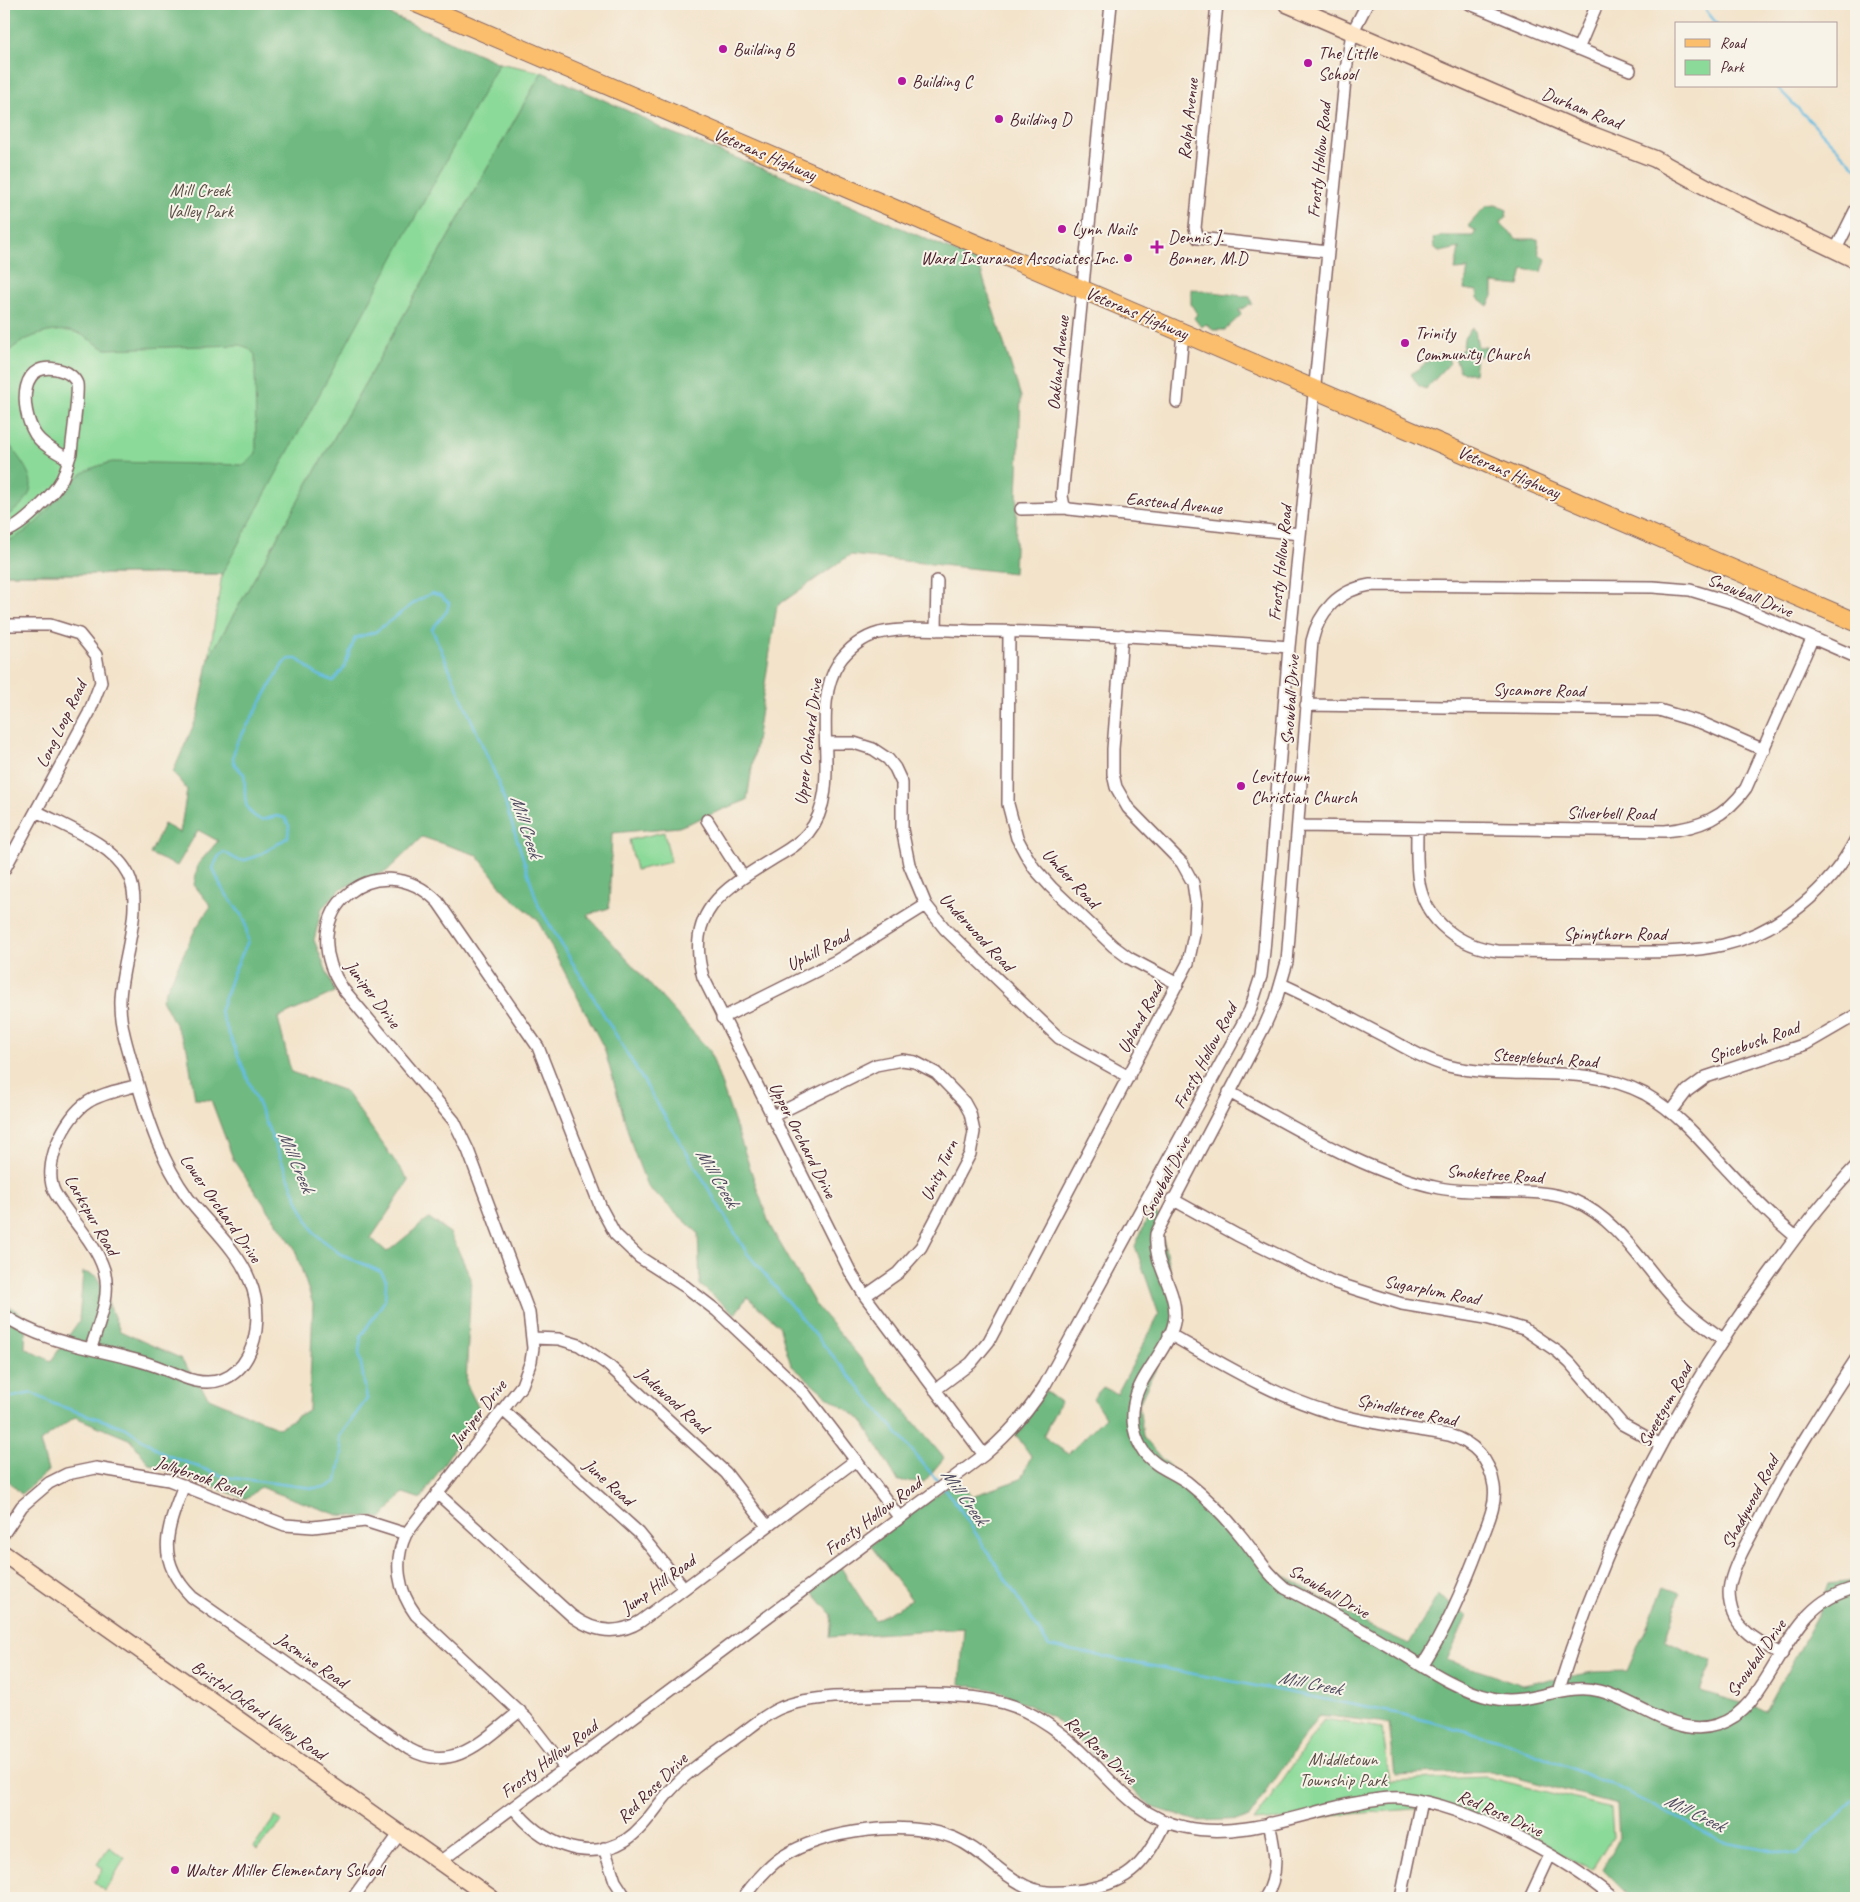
<svg xmlns="http://www.w3.org/2000/svg" width="1860" height="1902" viewBox="0 0 1860 1902" font-family="Caveat,sans-serif">
  <style>
    .green { fill: #8bda99; stroke: #6a7c62 }
    .forest { fill: #70ba81; stroke: #5d6c56 }
    .lines { fill: none; stroke-linecap: round; stroke-linejoin: round }
    .stream { stroke: #66bde3; stroke-width: 2.5 }
    .minor-casing { stroke: #856463; stroke-width: 14 }
    .secondary-casing { stroke: #856463; stroke-width: 19 }
    .primary-casing { stroke: #856463; stroke-width: 20 }
    .minor { stroke: #fff; stroke-width: 11 }
    .secondary { stroke: #fde5c5; stroke-width: 16 }
    .primary { stroke: #fabe6d; stroke-width: 18 }
    .poi-dot { fill: #b5179e; stroke: #f7f3e8; stroke-width: 2 }
    .labels { text-anchor: middle; stroke-width: 4; stroke-linejoin: round; paint-order: stroke }
    .poi-label { font-size: 18px; fill: #4a1f2b; stroke: #f7f3e8; text-anchor: start }
    .street-label { font-size: 18px; fill: #4a1f2b; stroke: #f7f3e8 }
    .park-label { font-size: 18px; fill: #5a4e46; stroke: #f7f3e8 }
    .water-label { font-size: 19px; font-style: italic; fill: #524e62; stroke: #f7f3e8 }
  </style>
  <rect width="100%" height="100%" fill="#f7f3e8"/>
  <filter id="ink" filterUnits="userSpaceOnUse"><feTurbulence type="fractalNoise" baseFrequency=".02" numOctaves="2"/><feDisplacementMap in="SourceGraphic" scale="10" xChannelSelector="R" yChannelSelector="G"/><feConvolveMatrix kernelMatrix="1 2 1 2 8 2 1 2 1" color-interpolation-filters="sRGB"/></filter>
  <filter id="wash" filterUnits="userSpaceOnUse"><feTurbulence type="fractalNoise" baseFrequency=".0096" numOctaves="4" result="noise"/><feDisplacementMap in="SourceGraphic" scale="20" xChannelSelector="R" yChannelSelector="G"/><feGaussianBlur stdDeviation="1.12" result="paint"/><feColorMatrix in="noise" values="0 0 0 0 0 0 0 0 0 0 0 0 0 0 0 0 0 1.4 0 .05"/><feComposite in="paint" operator="in"/></filter>
  <g filter="url(#wash)">
    <rect width="100%" height="100%" fill="#f3e3ca"/>
    <path class="green" d="M4,4H366L499,63L542,72L209,658L222,574H4Z
      M664,832L671,862L636,870L629,840Z
      M1324,1719L1382,1728L1390,1781L1486,1777L1611,1808L1613,1837L1593,1869L1450,1806L1254,1822Z
      M275,1817L282,1822L257,1850L254,1847Z
      M109,1847L125,1858L105,1891L94,1882L103,1869L97,1864Z"/>
    <path class="forest" d="M4,4H366L499,63L222,574H4V542C46,527 49,499 79,476C89,468 101,465 112,462L245,465L256,453L255,355L249,348L240,345L106,349C96,345 88,337 78,333C55,325 18,338 4,357Z
      M542,72L639,116L662,129L795,181L978,262L1021,397L1014,573L850,555L777,606L747,800L679,827L612,833L609,908L587,915L710,1051L770,1226L815,1304L944,1458L924,1482L898,1481L862,1420L828,1397L791,1365L779,1325L747,1297L735,1314L700,1285L698,1233L647,1186L633,1149L604,1048L537,919L506,893L477,855L422,837L387,871L342,888L322,908L314,940L335,992L278,1018L291,1072L345,1091L409,1181L371,1238L387,1252L429,1218L450,1233L471,1278L466,1383L479,1409L421,1499L403,1493L382,1518L338,1515L260,1487L247,1499L149,1464L131,1440L75,1417L40,1442L48,1471L21,1494L4,1476V1303L26,1317L25,1348L51,1361L79,1321L83,1272L97,1276L120,1331L180,1358L209,1398L279,1428L309,1409L313,1304L294,1247L234,1161L211,1100L195,1099L187,1048L162,999L196,928L211,906L194,885L198,864L218,841L198,830L177,866L150,854L164,824L180,833L187,790L173,772L198,715L209,658Z
      M1496,205L1507,210L1506,218L1499,223L1517,239H1538L1539,254L1546,259L1542,272L1523,269L1519,286L1493,283V296L1488,306L1478,298L1477,291L1464,289L1468,269L1455,270L1459,248L1440,252L1434,247L1433,238L1443,236H1473L1476,231L1468,226L1486,206Z
      M1191,289L1250,297L1252,304L1239,310L1241,315L1225,330H1213L1206,324L1201,327L1194,318L1197,314L1191,304Z
      M1472,328L1475,331L1478,347H1486V356H1476L1474,374L1460,371L1454,355L1463,349L1464,338Z
      M1440,353L1447,357L1450,363L1426,389L1418,385L1411,374Z
      M4,437C27,471 51,488 4,518Z
      M1149,1214L1158,1215L1180,1318L1139,1404L1143,1437L1160,1457L1278,1572L1368,1625L1409,1644L1438,1595L1467,1616L1447,1660L1523,1685L1593,1672L1627,1671L1664,1587L1680,1593L1665,1641L1711,1661L1700,1691L1766,1710L1818,1615L1829,1583L1856,1580V1898H1632L1603,1869L1619,1839L1617,1804L1491,1771L1395,1775L1389,1723L1319,1715L1248,1819L1198,1821L1152,1807L1051,1716L996,1690L960,1684L964,1628L830,1637L832,1615L812,1592L838,1563L875,1620L912,1600L870,1545L957,1480L972,1496L1021,1479L1031,1456L1015,1433L1045,1391L1060,1402L1043,1436L1068,1454L1105,1417L1093,1398L1103,1387L1117,1394L1159,1315L1135,1246Z"/>
    <g class="lines">
      <path class="stream" d="M1701,4L1717,24
        M1776,86L1856,168
        M4,1396L12,1397L32,1393L54,1404L126,1428L164,1454L225,1477L313,1488L327,1487L337,1481L342,1453L339,1437L367,1399L359,1352L361,1336L385,1300L386,1280L381,1272L339,1253L314,1233L300,1205L220,1012L232,976L248,941L245,920L221,887L213,868L218,857L224,852C228,854 233,858 238,860C250,863 278,844 288,837L289,826L285,818L277,816L261,820C239,809 247,795 244,774C232,764 231,760 236,745L283,664L289,659H297L316,674L333,681L344,668L355,638L375,632L417,601L432,593L441,596L449,603L447,611L432,629L498,781L539,907L747,1253L940,1484
        M944,1489L956,1503L1049,1646L1401,1714L1507,1742L1612,1785L1722,1841L1797,1855L1856,1798"/>
    </g>
  </g>
  <g filter="url(#ink)">
    <g class="lines">
      <g class="minor-casing">
        <path id="minor" d="M1111,4L1062,496L1064,506L1069,509L1300,534
          M1217,4L1195,228L1198,238L1328,252
          M1470,4L1630,70
          M1578,49L1597,4
          M1836,249L1856,209
          M1177,402L1183,332
          M1021,509L1066,508
          M4,532C21,528 53,495 62,479C66,471 68,461 71,453C72,440 79,393 77,384C75,378 69,373 63,371C19,356 19,407 35,434C42,445 58,453 69,459
          M4,625H50L79,634L96,655L101,682L89,713L4,870
          M936,630L937,581
          M1009,631L1008,804L1017,838L1025,853L1034,868L1051,887L1113,946L1129,958L1178,984
          M1856,657L1730,602L1690,590L1653,587L1370,585C1339,590 1319,611 1312,641L1287,962L1276,1000L1265,1025L1156,1234C1153,1265 1175,1286 1175,1315C1174,1345 1139,1373 1134,1404C1131,1420 1134,1438 1144,1452C1154,1466 1173,1472 1187,1482C1207,1498 1225,1516 1241,1536C1256,1554 1266,1573 1285,1588C1320,1605 1354,1625 1388,1645C1418,1663 1457,1691 1492,1698C1529,1707 1564,1681 1600,1691C1645,1703 1686,1749 1735,1716C1747,1707 1756,1695 1764,1682C1790,1642 1805,1599 1856,1588
          M1306,705L1659,710L1702,723L1764,750
          M826,743H854L873,749L888,759L895,768L902,783V829L909,864L926,905L945,929L1059,1038L1129,1077
          M707,820L743,877
          M1298,826L1665,831C1699,828 1726,817 1746,788L1812,639
          M1417,829C1417,847 1416,865 1419,883C1426,922 1461,947 1498,951C1543,951 1587,952 1632,952C1662,952 1692,952 1723,945C1778,932 1830,890 1856,839
          M1281,984C1317,1000 1351,1019 1386,1037C1406,1048 1426,1060 1448,1066C1513,1082 1583,1061 1645,1094C1675,1111 1698,1137 1721,1163C1745,1189 1768,1214 1796,1237
          M722,1018L836,961L926,905
          M1229,1092C1296,1128 1364,1172 1439,1188C1481,1196 1538,1185 1575,1201C1620,1220 1646,1271 1679,1304C1692,1318 1708,1328 1724,1340
          M1671,1112L1687,1091L1706,1077L1806,1044L1856,1015
          M771,1117L876,1065L902,1060L915,1062L936,1073L964,1102L970,1113L974,1132L970,1154L921,1247L898,1273L865,1296
          M1172,1199L1237,1235L1333,1282L1402,1304L1486,1318L1524,1329L1558,1352L1570,1363L1622,1424L1661,1445
          M4,1315C41,1342 92,1348 136,1360C152,1364 167,1370 183,1377C246,1402 270,1329 250,1281C238,1250 208,1224 188,1198C161,1161 147,1117 135,1074C128,1049 119,1024 120,999C121,962 145,907 128,874C113,844 64,826 36,811
          M1169,1334C1221,1363 1274,1396 1332,1413C1369,1424 1410,1428 1449,1435C1473,1442 1490,1459 1494,1486C1497,1506 1486,1526 1480,1544C1464,1587 1447,1627 1423,1665
          M533,1338L559,1339L579,1345L607,1364L726,1473L767,1526
          M91,1348C98,1325 112,1295 104,1270C95,1241 70,1219 55,1193C41,1167 64,1117 88,1102C102,1093 121,1090 138,1085
          M935,1390L971,1363L989,1341L1188,963L1194,935L1196,903L1193,883L1182,863L1128,808L1116,787L1113,774V749L1122,635
          M503,1410L639,1533L684,1588
          M984,1455L865,1296L851,1273L703,977C685,913 722,890 771,860C784,852 798,845 808,833C846,787 807,711 839,662C848,649 863,637 879,633C912,626 950,631 984,631C1086,632 1188,639 1289,647
          M184,1485C167,1529 154,1559 192,1597L409,1749C454,1775 486,1737 520,1711
          M437,1493L572,1616C594,1632 617,1636 641,1621L856,1460
          M4,1533L22,1506L49,1483L67,1474L96,1468L169,1480L285,1525L313,1527L365,1521L406,1534
          M1782,1655C1765,1644 1741,1634 1733,1614C1730,1605 1728,1593 1730,1584C1735,1562 1748,1541 1758,1522C1787,1465 1821,1412 1856,1359
          M1558,1692C1605,1539 1679,1394 1775,1266C1800,1231 1826,1197 1856,1166
          M565,1768L526,1718L416,1615C398,1591 393,1561 406,1534L522,1385L531,1361L533,1348L529,1313L468,1150L454,1121L343,989C290,911 378,842 438,902L538,1047L601,1208L615,1234L639,1257L686,1287L717,1311L805,1394L899,1517
          M513,1807C539,1841 585,1865 626,1840C644,1828 655,1808 669,1792C688,1770 714,1754 737,1737C750,1728 763,1716 778,1709C795,1701 814,1699 833,1697C885,1696 954,1690 1004,1703C1026,1709 1046,1722 1064,1736C1105,1768 1129,1816 1184,1827C1242,1840 1300,1813 1356,1803C1371,1800 1388,1797 1403,1798C1469,1806 1562,1856 1613,1898
          M604,1848L615,1881L626,1898
          M441,1861L984,1455C1009,1434 1028,1413 1045,1385L1250,1010L1261,976L1264,951L1289,647L1346,70L1352,33L1367,4
          M353,1898L400,1833
          M743,1898C754,1883 766,1868 782,1857C823,1830 908,1819 954,1838C980,1849 996,1870 1020,1883C1038,1894 1055,1893 1075,1891C1126,1885 1144,1868 1165,1822
          M1265,1898C1280,1874 1275,1849 1269,1823
          M1401,1898L1421,1801
          M1530,1898L1550,1855"/>
      </g>
      <g class="secondary-casing">
        <path id="secondary" d="M1287,4L1577,129L1655,159L1719,194L1856,260
          M4,1554L491,1898"/>
      </g>
      <g class="primary-casing">
        <path id="primary" d="M418,4L1856,622"/>
      </g>
      <use href="#minor" class="minor"/>
      <use href="#secondary" class="secondary"/>
      <use href="#primary" class="primary"/>
    </g>
  </g>
  <g class="poi-dot">
    <circle cx="723" cy="49" r="5"/>
    <circle cx="1308" cy="63" r="5"/>
    <circle cx="902" cy="81" r="5"/>
    <circle cx="999" cy="119" r="5"/>
    <circle cx="1062" cy="229" r="5"/>
    <path d="M1154.5 239.5h5v5h5v5h-5v5h-5v-5h-5v-5h5z"/>
    <circle cx="1128" cy="258" r="5"/>
    <circle cx="1405" cy="343" r="5"/>
    <circle cx="1241" cy="786" r="5"/>
    <circle cx="175" cy="1870" r="5"/>
  </g>
  <g class="labels">
    <g class="poi-label">
      <text x="733" y="55">Building B</text>
      <text x="1318" y="59">The Little<tspan x="1318" dy="21">School</tspan></text>
      <text x="912" y="87">Building C</text>
      <text x="1009" y="125">Building D</text>
      <text x="1072" y="235">Lynn Nails</text>
      <text x="1168" y="243">Dennis J.<tspan x="1168" dy="21">Bonner, M.D</tspan></text>
      <text x="1118" y="264" text-anchor="end">Ward Insurance Associates Inc.</text>
      <text x="1415" y="339">Trinity<tspan x="1415" dy="21">Community Church</tspan></text>
      <text x="1251" y="782">Levittown<tspan x="1251" dy="21">Christian Church</tspan></text>
      <text x="185" y="1876">Walter Miller Elementary School</text>
    </g>
    <g class="street-label">
      <text transform="translate(1582 108) rotate(22)" y="6">Durham Road</text>
      <text transform="translate(1188 119) rotate(-84)" y="6">Ralph Avenue</text>
      <text transform="translate(765 154) rotate(23)" y="6">Veterans Highway</text>
      <text transform="translate(1319 160) rotate(-84)" y="6">Frosty Hollow Road</text>
      <text transform="translate(1137 313) rotate(23)" y="6">Veterans Highway</text>
      <text transform="translate(1058 363) rotate(-84)" y="6">Oakland Avenue</text>
      <text transform="translate(1509 472) rotate(23)" y="6">Veterans Highway</text>
      <text transform="translate(1174 503) rotate(6)" y="6">Eastend Avenue</text>
      <text transform="translate(1280 563) rotate(-84)" y="6">Frosty Hollow Road</text>
      <text transform="translate(1750 595) rotate(22)" y="6">Snowball Drive</text>
      <text transform="translate(1539 690) rotate(1)" y="6">Sycamore Road</text>
      <text transform="translate(1290 700) rotate(-86)" y="6">Snowball Drive</text>
      <text transform="translate(61 724) rotate(-64)" y="6">Long Loop Road</text>
      <text transform="translate(808 742) rotate(-83)" y="6">Upper Orchard Drive</text>
      <text transform="translate(1611 813) rotate(1)" y="6">Silverbell Road</text>
      <text transform="translate(1071 878) rotate(47)" y="6">Umber Road</text>
      <text transform="translate(977 932) rotate(47)" y="6">Underwood Road</text>
      <text x="1615" y="940">Spinythorn Road</text>
      <text transform="translate(818 950) rotate(-28)" y="6">Uphill Road</text>
      <text transform="translate(373 994) rotate(53)" y="6">Juniper Drive</text>
      <text transform="translate(1140 1018) rotate(-62)" y="6">Upland Road</text>
      <text transform="translate(1754 1042) rotate(-19)" y="6">Spicebush Road</text>
      <text transform="translate(1205 1056) rotate(-62)" y="6">Frosty Hollow Road</text>
      <text transform="translate(1545 1058) rotate(4)" y="6">Steeplebush Road</text>
      <text transform="translate(803 1140) rotate(63)" y="6">Upper Orchard Drive</text>
      <text transform="translate(939 1170) rotate(-65)" y="6">Unity Turn</text>
      <text transform="translate(1495 1174) rotate(4)" y="6">Smoketree Road</text>
      <text transform="translate(1165 1178) rotate(-63)" y="6">Snowball Drive</text>
      <text transform="translate(221 1208) rotate(55)" y="6">Lower Orchard Drive</text>
      <text transform="translate(92 1215) rotate(60)" y="6">Larkspur Road</text>
      <text transform="translate(1432 1290) rotate(11)" y="6">Sugarplum Road</text>
      <text transform="translate(673 1400) rotate(42)" y="6">Jadewood Road</text>
      <text transform="translate(1665 1405) rotate(-61)" y="6">Sweetgum Road</text>
      <text transform="translate(1407 1410) rotate(12)" y="6">Spindletree Road</text>
      <text transform="translate(478 1413) rotate(-52)" y="6">Juniper Drive</text>
      <text transform="translate(200 1476) rotate(19)" y="6">Jollybrook Road</text>
      <text transform="translate(609 1482) rotate(42)" y="6">June Road</text>
      <text transform="translate(1750 1502) rotate(-62)" y="6">Shadywood Road</text>
      <text transform="translate(873 1516) rotate(-37)" y="6">Frosty Hollow Road</text>
      <text transform="translate(658 1584) rotate(-36)" y="6">Jump Hill Road</text>
      <text transform="translate(1329 1591) rotate(30)" y="6">Snowball Drive</text>
      <text transform="translate(1756 1658) rotate(-55)" y="6">Snowball Drive</text>
      <text transform="translate(312 1660) rotate(35)" y="6">Jasmine Road</text>
      <text transform="translate(259 1710) rotate(35)" y="6">Bristol-Oxford Valley Road</text>
      <text transform="translate(1101 1750) rotate(43)" y="6">Red Rose Drive</text>
      <text transform="translate(549 1759) rotate(-37)" y="6">Frosty Hollow Road</text>
      <text transform="translate(652 1788) rotate(-45)" y="6">Red Rose Drive</text>
      <text transform="translate(1500 1813) rotate(24)" y="6">Red Rose Drive</text>
    </g>
    <g class="park-label">
      <text x="200" y="196">Mill Creek<tspan x="200" dy="21">Valley Park</tspan></text>
      <text x="1343" y="1765">Middletown<tspan x="1343" dy="21">Township Park</tspan></text>
    </g>
    <g class="water-label">
      <text transform="translate(527 826) rotate(72)" y="7">Mill Creek</text>
      <text transform="translate(297 1161) rotate(67)" y="7">Mill Creek</text>
      <text transform="translate(718 1177) rotate(59)" y="7">Mill Creek</text>
      <text transform="translate(965 1496) rotate(54)" y="7">Mill Creek</text>
      <text transform="translate(1310 1682) rotate(11)" y="7">Mill Creek</text>
      <text transform="translate(1695 1812) rotate(26)" y="7">Mill Creek</text>
    </g>
  </g>
  <rect width="1860" height="1902" fill="none" stroke="#f7f3e8" stroke-width="20"/>
  <rect x="1675" y="22" width="162" height="65" fill="#f7f3e8" stroke="#b29e9c"/>
  <rect x="1685" y="39" width="25" height="8" fill="#fabe6d" stroke="#b29e9c"/>
  <text x="1720" y="48" font-size="15" fill="#4a1f2b">Road</text>
  <rect x="1685" y="60" width="25" height="15" fill="#8bda99" stroke="#b29e9c"/>
  <text x="1720" y="72" font-size="15" fill="#4a1f2b">Park</text>
</svg>
